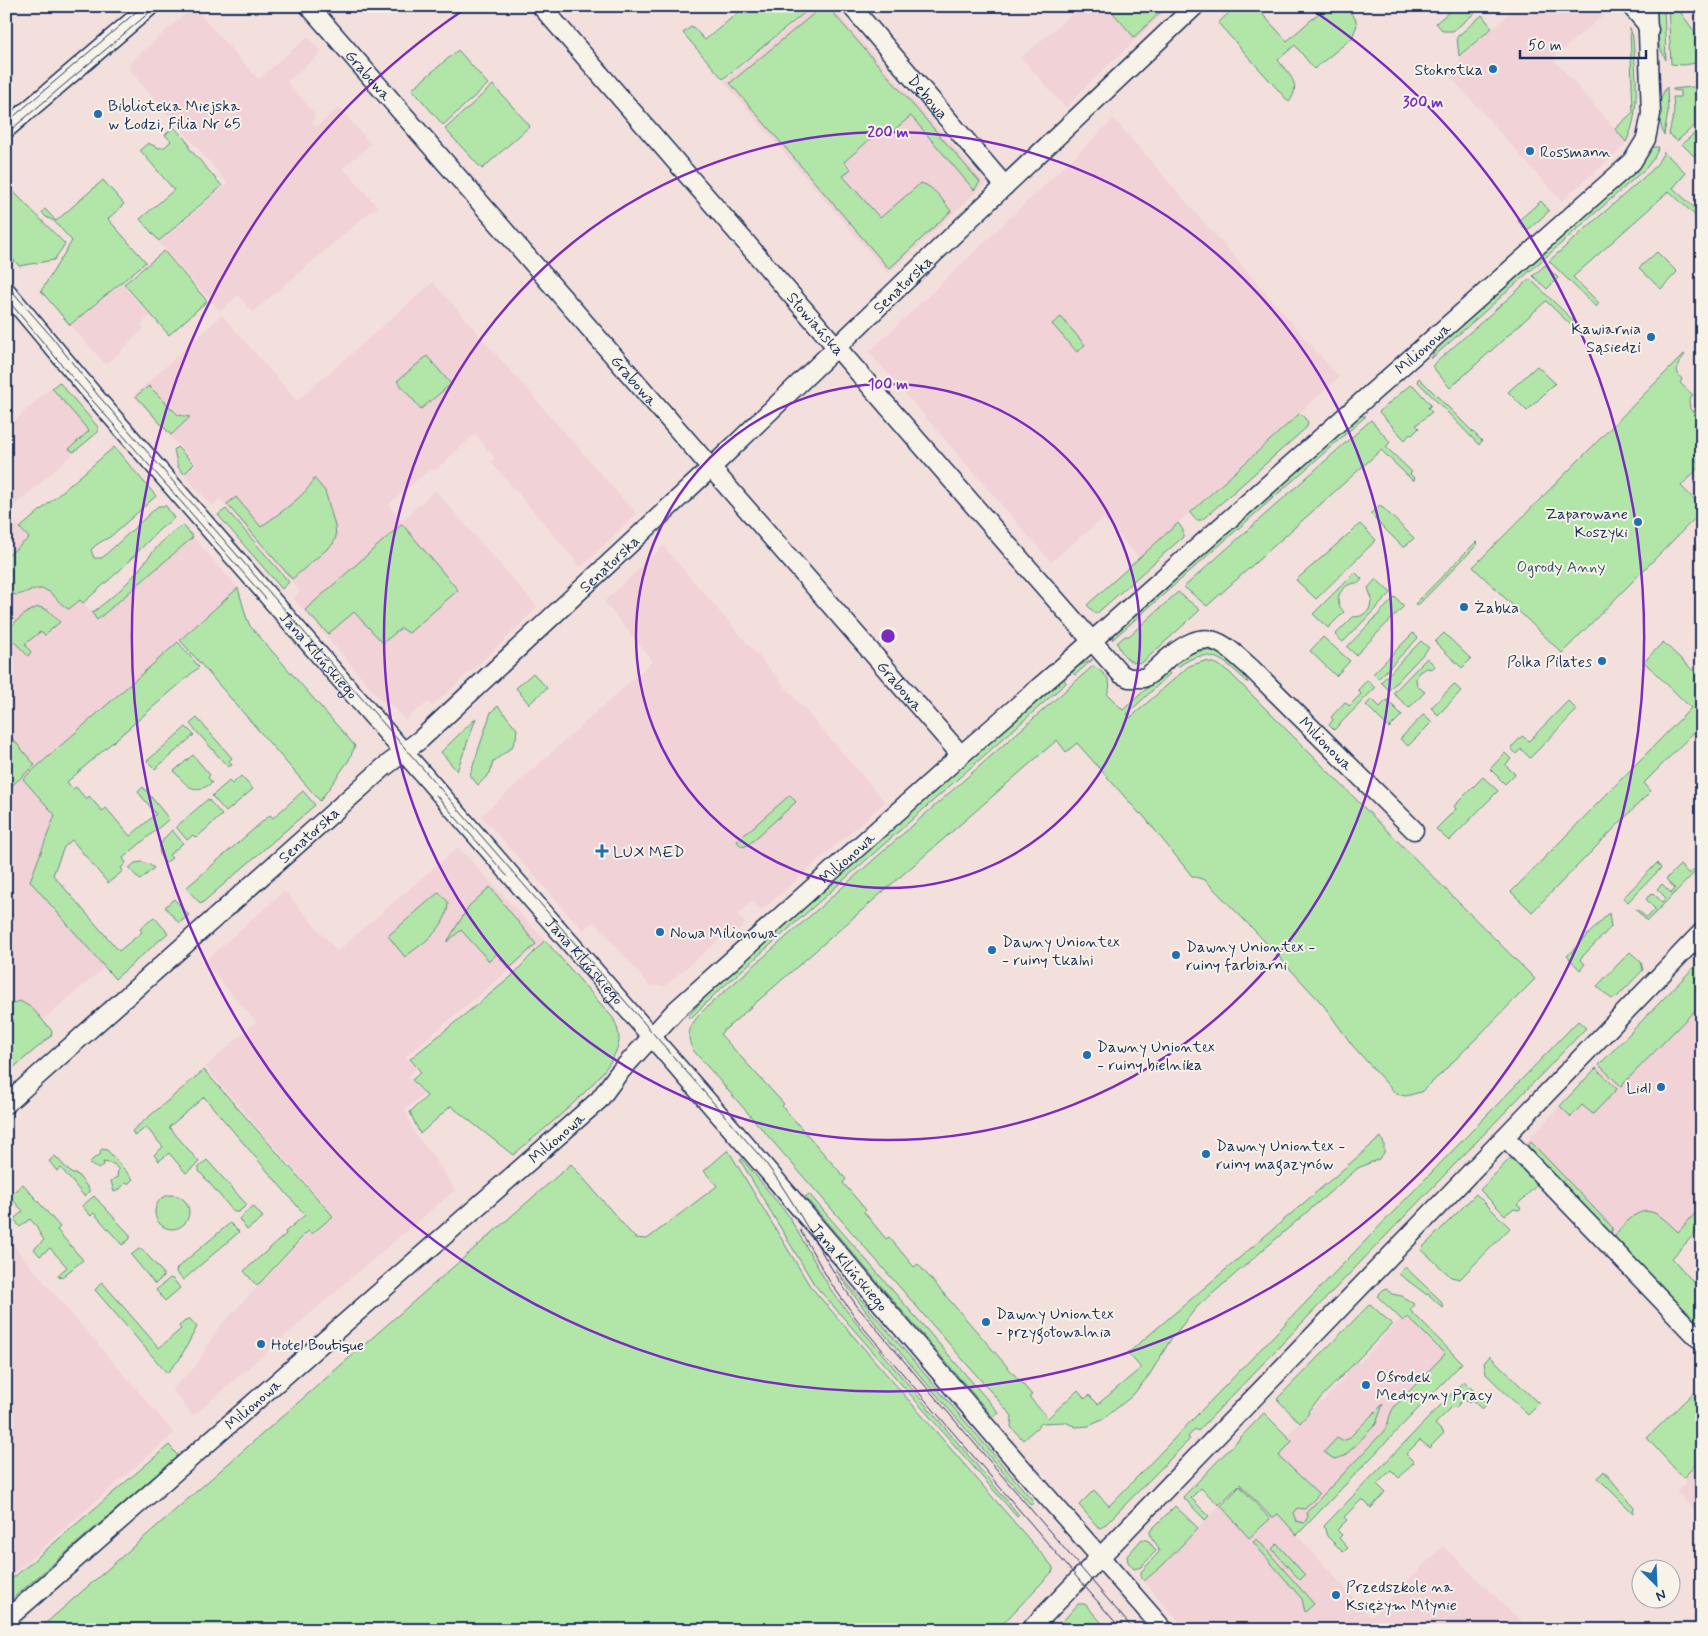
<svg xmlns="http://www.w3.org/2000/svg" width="1708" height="1636" viewBox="0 0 1708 1636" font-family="Mynerve,sans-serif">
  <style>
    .built { fill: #f1d2d6 }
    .green { fill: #b1e6a8; stroke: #668a83 }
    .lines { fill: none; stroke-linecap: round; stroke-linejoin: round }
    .minor-casing { stroke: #1b2f5e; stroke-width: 21 }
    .minor { stroke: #f7f3e8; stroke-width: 18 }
    .tram { stroke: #1b2f5e; stroke-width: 1 }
    .ring { fill: none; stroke: #7b2cbf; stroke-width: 2.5 }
    .poi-dot { fill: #1f6fb2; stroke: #f7f3e8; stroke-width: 2 }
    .labels { text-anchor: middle; stroke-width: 4; stroke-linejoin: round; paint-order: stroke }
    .poi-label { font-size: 16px; fill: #1b2f5e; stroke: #f7f3e8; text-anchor: start }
    .street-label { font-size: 16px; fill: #1b2f5e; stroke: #f7f3e8 }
    .park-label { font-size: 16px; fill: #39546d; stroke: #f7f3e8 }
    .centre { fill: #7b2cbf; stroke: #f7f3e8; stroke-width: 2.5 }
    .ring-label { font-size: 15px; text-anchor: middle; font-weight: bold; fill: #7b2cbf; stroke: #f7f3e8; stroke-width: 4; stroke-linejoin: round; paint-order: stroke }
  </style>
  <rect width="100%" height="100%" fill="#f3e0dd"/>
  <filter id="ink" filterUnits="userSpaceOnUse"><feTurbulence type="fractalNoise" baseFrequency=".02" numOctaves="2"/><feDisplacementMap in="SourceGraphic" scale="10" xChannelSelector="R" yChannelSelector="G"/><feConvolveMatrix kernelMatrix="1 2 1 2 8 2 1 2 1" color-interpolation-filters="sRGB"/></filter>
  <g filter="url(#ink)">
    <path class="built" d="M815,6H831L986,183L888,274L724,82Z
      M1081,6L1170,7L1084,88L1066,108L1021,58Z
      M1508,6H1606L1610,10L1553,58L1626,142L1619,151L1561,201L1448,74L1456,67L1462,56L1512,11Z
      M193,7L258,79L308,37L322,52L287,82L315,114L313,116L316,119L312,122L316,127L339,107L371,144L343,168L377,206L253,312L238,295L220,311L159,243L228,183L130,71L129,63Z
      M1114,119L1339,377L1139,558L1103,518L1051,562L869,352Z
      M433,282L636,514L581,567L491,462L495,458L475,434L434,471L431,468L388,505L402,521L435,490L537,607L505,640L432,706L428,702L405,720L392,706L382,701L293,598L300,591L220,499L212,506L184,475L196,464L133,396L222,315L297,401Z
      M122,284L150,316L141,325L144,329L106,365L71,326Z
      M56,384L98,432L7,512L97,619L193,537L238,588L23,779L55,815L30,881L105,967L6,1051V428Z
      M663,546L885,802L761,911L752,901L737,915L745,924L725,941L721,938L665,986H650L594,921L583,930L481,816L653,661L604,602Z
      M458,847L545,940L406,1056L416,1069L407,1077L423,1094L405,1110L414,1133L434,1157L455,1190L350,1279L193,1416L172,1389L196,1366L217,1329L309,1233L312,1236L335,1216L205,1067L256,1022L204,962L284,891L337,951Z
      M1702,959V1227L1672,1258L1648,1277L1522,1146Z
      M6,1233L16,1249L174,1433L6,1580Z
      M1409,1310L1462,1363L1297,1535L1371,1617L1443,1546L1530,1630H1186L1144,1581L1163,1565L1320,1401L1322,1402L1346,1376L1345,1375L1357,1361L1359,1363L1383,1338V1336Z
      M1702,1458V1519L1677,1492L1686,1482L1683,1478Z"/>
    <path class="green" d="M746,6H813L723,79L683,33L692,26L705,40Z
      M823,6H827L980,182L974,190L911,116L889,134L883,128L844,162L851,169L843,176L880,218L921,183C935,187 943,201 951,211L889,269L730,83Z
      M1109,6H1166V7L1134,37L1108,7Z
      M1236,6H1255L1287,41L1327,6H1344L1355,18L1357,25L1352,38L1314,69L1295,45L1278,60C1288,74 1303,84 1289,102L1218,23Z
      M1456,6L1457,8L1459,6H1475L1477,11L1453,31H1443L1436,23Z
      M1656,6H1664L1666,60L1659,46Z
      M1668,6H1676L1702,42V62L1684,65L1671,64Z
      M1482,15L1492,28L1459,56L1457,37Z
      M1630,28L1633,37C1635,72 1642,110 1626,142L1615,129L1633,112Z
      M458,50L488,84L443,125L412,89Z
      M493,85L530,126L482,169L445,129Z
      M1702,86V119L1677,141L1669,134L1674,112L1673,97H1680V91L1673,90V89Z
      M1667,87L1668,112L1664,135C1658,121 1657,99 1667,87Z
      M174,127L189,144V148L222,186L159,241L140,219L174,190L140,150L148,143L159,148L165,147L171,141L165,135Z
      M1702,127V148L1694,156L1682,144Z
      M1652,147H1659L1654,158L1646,168L1431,359L1436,348L1632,174L1640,166Z
      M1664,152L1686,173L1673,188L1702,215L1699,219L1669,191L1573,277L1599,303L1596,307L1549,261L1651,171L1657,164Z
      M103,180L124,204L108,219L146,262L70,325L41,291L72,241L54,221L46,217L42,212L45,209L56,221Z
      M6,184L65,244L54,260L19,266L15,261L11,260L6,254Z
      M1541,201L1549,211L1527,231L1518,221Z
      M164,251L207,301L169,335L124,284Z
      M1657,252L1677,272L1661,289L1639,268Z
      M1545,265L1558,278L1547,289L1533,276Z
      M1530,279L1578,325L1575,329L1546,301L1450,388L1432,366Z
      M1061,317L1085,345L1077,352L1052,324Z
      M1684,354L1685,355C1678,363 1673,370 1682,379L1680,383L1693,395L1689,399L1690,409L1702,421V454L1696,460L1701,465L1681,486L1697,502L1702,498V511L1562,653L1473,567Z
      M427,356L451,384L421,409L397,381Z
      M1537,366L1555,383L1527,411L1508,392Z
      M1419,378L1482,441L1479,445L1417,381Z
      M59,382L98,427V432L74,452L69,449L89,431L52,388Z
      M1410,385H1413L1431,405L1428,408L1432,412L1416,425L1419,428L1412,435L1410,434L1405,440L1379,412Z
      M149,386L178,415L190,417L171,435L136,396Z
      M1300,413L1308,422L1307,427L1202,520H1196L1190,513Z
      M1359,416H1366L1112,640L1115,633Z
      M1371,420L1390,442L1386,447L1412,472L1410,474L1415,479L1413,481L1381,450L1207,606L1184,587Z
      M114,447L156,496L110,537C102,541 96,544 91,550L94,558H102L158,506H166L174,518L159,530L119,571L83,603L80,600L69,609C58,605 54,590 41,589C27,588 22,599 6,593V557L29,538L20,528Z
      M177,447L194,464L184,474L178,467L174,450Z
      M314,478L325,491L335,526L336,537L333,544L292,579L227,504L236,497L261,527C275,516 309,494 314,478Z
      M1380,505L1414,538L1404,548L1370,514Z
      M226,509L289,582L282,589L218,515Z
      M1178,523L1183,530V537L1096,614L1087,605Z
      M402,524L458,590L409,633L401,628L383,643L354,612L328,634L305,610Z
      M1360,524L1376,540L1316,599L1296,580Z
      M183,525L193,537L97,620L92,613C103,604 117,594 127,583C146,564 159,538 183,525Z
      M1476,542L1478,544L1417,606L1415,604Z
      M1355,572L1362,579L1359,583C1342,582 1331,600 1344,612L1328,628L1313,614Z
      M1376,579L1391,593L1343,642L1335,635L1353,617L1361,616L1369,610L1372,599L1368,588Z
      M238,588L246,616L250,626L355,746L349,760L320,801L180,640Z
      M1178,592L1200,610L1143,662C1129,666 1122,654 1117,643L1125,636H1129Z
      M1395,597L1404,606L1356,655L1347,647Z
      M39,607L48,610L60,622L45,635L40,632L25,644L31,652L28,656L6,633V627L8,629C17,621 26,610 39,607Z
      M1413,633L1418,638L1378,679L1373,674Z
      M1444,633L1471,659L1462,668L1435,642Z
      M1323,637L1350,661L1336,676L1310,651Z
      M1421,641L1429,648L1389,690L1381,682Z
      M178,642L199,667L67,782L73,789L76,787L86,799L89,796L102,811L106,808L130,836L156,814L138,792L143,787L169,819L123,858L126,863L121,868L123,871L108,883L72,840L64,847L53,875L119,951L142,932L140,929L154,917L168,933L115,979L30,881L55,815L23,779Z
      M1663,642L1702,679V724L1644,783L1651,791L1532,912L1511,892L1691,708L1644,662Z
      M1205,650C1218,651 1236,660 1244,671C1246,674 1246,680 1248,683C1225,660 1208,644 1178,667L1175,663L1187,654Z
      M1427,658L1435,666L1432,669L1427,668L1419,672L1416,679L1417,686L1425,692L1409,708L1393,693Z
      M1093,659L1075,675L1072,672L1064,679L1066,683L715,994L690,1019L688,1016L706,996L949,777L1078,666Z
      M1205,661L1217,664L1229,672L1535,979L1440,1075L1421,1092L1406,1096L1396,1094L1352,1045L1324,1006L1256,932L1205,880L1192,876L1141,813L1140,814L1077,743L1066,752L1057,740L720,1034L784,1104L782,1106L846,1179L843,1183L866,1210L864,1212L886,1239L889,1237L914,1267L918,1264L1032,1395L1029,1397L1048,1418L1078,1390L1085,1399L1089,1395L1098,1404L1141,1368L1128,1353L1381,1137L1384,1144V1153L1379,1159L1358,1168L1197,1307L1171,1339L1150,1374L1132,1396L1102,1420L1089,1426L1076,1427L1065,1422L1042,1423L1023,1440L1011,1427L1012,1416L693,1050C683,1031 694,1020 707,1007L1093,666C1103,672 1115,681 1107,694L1123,710L1167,670L1170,674L1127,714L1130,718L1189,666Z
      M533,673L547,688L529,704L516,688Z
      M1367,680L1375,688L1334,730L1329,725L1333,720L1331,717L1345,702L1349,706L1361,694L1358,690Z
      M1454,684L1461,691L1438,715L1431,708Z
      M1372,699L1380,707L1387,700L1402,715L1389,728L1366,705Z
      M1568,701L1577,710L1530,758L1521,749L1516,754L1511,748L1522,736L1529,741Z
      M498,706L517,729L516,738L512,747L493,762L490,773L478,785L470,775L491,712Z
      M1424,714L1432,722L1408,746L1400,739Z
      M197,718L232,758L229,761L232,765L228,767L190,724Z
      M476,718L457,771L441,752Z
      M186,727L194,735L155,769L147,761Z
      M6,731L35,765L6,791Z
      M1505,753L1511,759L1505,765L1515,774L1505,784L1490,769Z
      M193,755L210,775L208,777L212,783C193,796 186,785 174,771Z
      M241,776L253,789L226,812L212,796L229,781L232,784Z
      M1483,777L1498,791L1449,841L1436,829L1456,809L1454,806Z
      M303,791L315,805L201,904L186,888L270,815L273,818Z
      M790,795L796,802L748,845C742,848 740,846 737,841Z
      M208,799L222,815L196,838L193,835L187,840L176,827Z
      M172,830L183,843L169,855L172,858L165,863C154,850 161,841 172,830Z
      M142,862L150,865L154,868L140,880L129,868L135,863Z
      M1702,862V865L1647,921L1636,910L1637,909L1647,918L1655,909L1646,899L1653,893L1662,902L1666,898L1657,889L1662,884L1671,893L1675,889L1666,879L1680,865L1689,874Z
      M1657,863L1661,868L1628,902L1623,898Z
      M490,887L536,944L509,969L497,954L489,961L461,930L447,942L469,906Z
      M439,892L448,902C448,928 424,942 405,957L388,936Z
      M174,899L189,915L179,923L165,907Z
      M1609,913L1611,927L1580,959L1585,964L1580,970L1567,956Z
      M545,940L613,1018C617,1025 619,1032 619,1041C615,1075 540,1132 513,1155L451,1106L420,1134L410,1112L427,1096L412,1080L421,1072L410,1059L511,977Z
      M1630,952L1641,962L1643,970L1617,997L1613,999L1609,997L1597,986Z
      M1702,959V1003L1621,1086L1599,1065Z
      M20,1001L32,1008L52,1031L51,1036L6,1074V1028L12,1022L6,1015V1010L14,1003Z
      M1578,1021L1586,1028L1198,1431L1195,1429L1188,1437L1190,1439L1104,1526L1100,1528L1097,1526L1079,1505L1094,1490L1109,1506Z
      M1596,1068L1617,1089L1593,1114L1582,1105L1571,1117L1560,1106Z
      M204,1070L333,1216L312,1234L308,1231L257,1286L244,1271L286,1234L285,1232L305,1215L204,1097L169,1127L199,1162L186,1173L169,1153L159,1161L154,1155L163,1147L146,1127L135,1136L132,1131Z
      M1531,1142L1613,1228L1609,1238L1525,1149Z
      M102,1149L107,1150L133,1179L128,1184L125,1183L120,1189L114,1192L111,1181L115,1178H117L118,1169L114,1164L103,1162L104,1165L99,1169L89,1164L93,1159L101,1154L100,1151Z
      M728,1150L810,1286L1053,1567V1571L997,1630H38L571,1164L635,1238L647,1239L717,1186L704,1171Z
      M1516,1152L1542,1180L1517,1205L1521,1208L1519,1210L1513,1209L1505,1215L1480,1190Z
      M55,1156L72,1174H77L89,1189V1192L84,1196L61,1168L57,1171L49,1161Z
      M742,1159L788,1215L831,1290L856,1323L1019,1515L1017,1517L814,1284L740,1160Z
      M207,1160L247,1205L238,1212H234L199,1171V1167Z
      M23,1184L60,1227L57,1230L83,1260L62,1277L57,1276L67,1267L50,1248L40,1256L34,1249L44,1240L37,1229L38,1228L30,1219L20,1227L14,1219L23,1211L9,1196Z
      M809,1194L999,1413L993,1417L805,1197Z
      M1476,1194L1510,1228L1460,1279L1451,1277L1421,1249Z
      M155 1212a17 17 0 1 1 34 0a17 17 0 1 1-34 0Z
      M94,1196L130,1235V1239L122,1245L94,1213L91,1216L82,1206Z
      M253,1206L263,1217L247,1230L239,1219Z
      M1702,1206V1226L1672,1258L1702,1292V1320L1693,1321L1613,1242C1616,1232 1621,1227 1629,1220C1649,1201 1662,1217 1678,1232Z
      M230,1223L239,1232L183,1280L176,1272L177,1268Z
      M139,1249H142L163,1273V1277L155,1284L131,1255Z
      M1405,1267L1439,1299L1444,1307L1443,1308L1428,1294L1427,1295L1399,1274Z
      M835,1269L1034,1502L1031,1505L875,1323L849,1289Z
      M170,1278L174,1280L180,1288L165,1301L156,1290Z
      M102,1282L159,1348L181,1329L179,1326L189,1318L197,1327L179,1360L167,1373L95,1290Z
      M1385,1288L1392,1294L1402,1296L1415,1305L1410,1310L1462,1363L1297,1535L1278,1514L1272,1518L1240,1484L1219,1505L1201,1488L1191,1498L1209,1516L1205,1520L1183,1497L1264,1413L1292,1441L1279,1456L1319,1494L1305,1509L1297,1508L1293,1513L1296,1521L1304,1523L1308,1517L1307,1512L1383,1432C1390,1424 1388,1414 1395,1406L1445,1354L1408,1317L1403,1321L1377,1296Z
      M1370,1304L1392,1324L1308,1411L1309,1413L1300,1423L1277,1399Z
      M1490,1356L1539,1404L1528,1415L1486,1374L1484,1363Z
      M1464,1381L1487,1404L1482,1409L1472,1400L1469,1403L1464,1399L1455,1408L1452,1407L1435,1424L1444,1433L1429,1448L1420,1440L1406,1454L1414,1462L1399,1478L1391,1470L1377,1484L1385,1492L1371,1508L1362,1499L1344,1517L1347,1520L1337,1530L1342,1535L1339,1538L1348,1548L1343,1552L1327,1536L1324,1526Z
      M1693,1393L1702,1394V1458L1683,1478L1647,1438Z
      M1383,1404L1376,1424L1345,1456L1334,1459L1324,1452L1337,1438L1342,1441L1348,1439Z
      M169,1445L178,1456L12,1599L6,1593V1584Z
      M1604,1471L1634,1507L1633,1513L1598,1478Z
      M1240,1486L1270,1519L1249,1538L1221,1506Z
      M1175,1506L1198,1528L1163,1565L1144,1581L1141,1577V1572L1159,1552C1159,1543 1150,1541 1150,1531Z
      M1142,1539L1149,1541L1156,1551L1141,1567L1134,1569L1128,1562L1127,1556Z
      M1257,1539L1314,1604L1305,1612L1302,1599L1253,1542Z
      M1277,1544L1305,1575L1300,1580L1272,1549Z
      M1078,1604H1085L1108,1630H1055Z"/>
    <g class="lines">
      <g class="minor-casing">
        <g id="minor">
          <path id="s1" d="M309,6L961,755"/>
          <path id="s2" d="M541,6L1021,560L1121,674L1129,678H1144C1153,673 1160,665 1168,658C1206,626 1219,639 1251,668L1414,830"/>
          <path id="s3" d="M851,6L1005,186"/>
          <path d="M1631,6L1645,22L1649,30"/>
          <path d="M6,129L150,6"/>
          <path id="s4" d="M6,291L94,396L750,1150L1015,1460L1164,1630"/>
          <path id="s5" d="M6,1104L383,768L421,739L711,468L972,217L1195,6"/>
          <path d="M1505,1137L1702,1342"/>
          <path id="s6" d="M6,1620L599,1100L618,1074L675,1011L961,755L1075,656L1632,162L1646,139L1651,114L1647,6"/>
          <path d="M1030,1630L1702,932"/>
        </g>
      </g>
      <use href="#minor" class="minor"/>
      <path class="tram" d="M6,123L143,6
        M6,134L157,6
        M6,284L51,336L97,394L765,1162C800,1208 823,1261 857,1306L1134,1630
        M6,298L72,377L266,599
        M436,795L507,876
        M800,1230L830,1282L861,1325L1122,1630"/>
    </g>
  </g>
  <g class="ring">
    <circle cx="888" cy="636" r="252"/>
    <circle cx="888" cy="636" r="504"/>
    <path d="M1311 9A756 756 0 1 1 465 9"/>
  </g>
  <g class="poi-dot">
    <circle cx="1493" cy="69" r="5"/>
    <circle cx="98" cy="114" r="5"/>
    <circle cx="1530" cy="151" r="5"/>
    <circle cx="1651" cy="337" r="5"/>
    <circle cx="1638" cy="522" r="5"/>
    <circle cx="1464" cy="607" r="5"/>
    <circle cx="1602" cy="661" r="5"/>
    <path d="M599.5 843.5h5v5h5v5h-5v5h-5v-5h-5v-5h5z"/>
    <circle cx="660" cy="932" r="5"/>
    <circle cx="992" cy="950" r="5"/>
    <circle cx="1176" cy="955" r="5"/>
    <circle cx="1087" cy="1055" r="5"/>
    <circle cx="1661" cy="1087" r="5"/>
    <circle cx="1206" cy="1154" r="5"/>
    <circle cx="986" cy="1322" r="5"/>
    <circle cx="261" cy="1344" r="5"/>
    <circle cx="1366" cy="1385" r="5"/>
    <circle cx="1336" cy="1595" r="5"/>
  </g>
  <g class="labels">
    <g class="poi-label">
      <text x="1483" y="75" text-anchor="end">Stokrotka</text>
      <text x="108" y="111">Biblioteka Miejska<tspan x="108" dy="18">w Łodzi, Filia Nr 65</tspan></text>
      <text x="1540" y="157">Rossmann</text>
      <text x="1641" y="334" text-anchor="end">Kawiarnia<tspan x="1641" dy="18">Sąsiedzi</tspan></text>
      <text x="1628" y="519" text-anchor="end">Zaparowane<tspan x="1628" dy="18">Koszyki</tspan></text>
      <text x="1474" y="613">Żabka</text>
      <text x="1592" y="667" text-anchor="end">Polka Pilates</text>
      <text x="613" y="857">LUX MED</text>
      <text x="670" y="938">Nowa Milionowa</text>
      <text x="1002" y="947">Dawny Uniontex<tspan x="1002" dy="18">- ruiny tkalni</tspan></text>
      <text x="1186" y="952">Dawny Uniontex -<tspan x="1186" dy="18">ruiny farbiarni</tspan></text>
      <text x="1097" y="1052">Dawny Uniontex<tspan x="1097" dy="18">- ruiny bielnika</tspan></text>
      <text x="1651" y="1093" text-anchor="end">Lidl</text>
      <text x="1216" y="1151">Dawny Uniontex -<tspan x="1216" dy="18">ruiny magazynów</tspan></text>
      <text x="996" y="1319">Dawny Uniontex<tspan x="996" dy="18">- przygotowalnia</tspan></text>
      <text x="271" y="1350">Hotel Boutique</text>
      <text x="1376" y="1382">Ośrodek<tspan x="1376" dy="18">Medycyny Pracy</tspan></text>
      <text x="1346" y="1592">Przedszkole na<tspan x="1346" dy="18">Księżym Młynie</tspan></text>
    </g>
    <g class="street-label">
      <text dy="6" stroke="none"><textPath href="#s1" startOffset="91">Grabowa</textPath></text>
      <text dy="6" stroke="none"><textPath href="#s3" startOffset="119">Dębowa</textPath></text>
      <text dy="6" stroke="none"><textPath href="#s5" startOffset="1215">Senatorska</textPath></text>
      <text dy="6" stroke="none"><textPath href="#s2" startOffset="420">Słowiańska</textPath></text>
      <text dy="6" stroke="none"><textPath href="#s6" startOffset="1905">Milionowa</textPath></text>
      <text dy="6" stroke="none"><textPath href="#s1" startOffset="496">Grabowa</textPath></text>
      <text dy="6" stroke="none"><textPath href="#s5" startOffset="810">Senatorska</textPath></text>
      <text dy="6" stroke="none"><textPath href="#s4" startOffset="480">Jana Kilińskiego</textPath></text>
      <text dy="6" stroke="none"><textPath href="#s1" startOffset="901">Grabowa</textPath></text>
      <text dy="6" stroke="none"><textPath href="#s2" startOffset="1144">Milionowa</textPath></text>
      <text dy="6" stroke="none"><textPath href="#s5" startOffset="405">Senatorska</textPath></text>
      <text dy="6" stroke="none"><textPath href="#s6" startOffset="1136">Milionowa</textPath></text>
      <text dy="6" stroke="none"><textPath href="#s4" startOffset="885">Jana Kilińskiego</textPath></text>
      <text dy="6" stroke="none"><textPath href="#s6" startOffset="732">Milionowa</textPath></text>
      <text dy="6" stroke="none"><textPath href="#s4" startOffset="1290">Jana Kilińskiego</textPath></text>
      <text dy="6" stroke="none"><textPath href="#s6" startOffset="328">Milionowa</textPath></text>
    </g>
    <g class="park-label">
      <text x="1561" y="572">Ogrody Anny</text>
    </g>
  </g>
  <circle cx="888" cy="636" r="8" class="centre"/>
  <g class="ring-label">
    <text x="1423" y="107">300 m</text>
    <text x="888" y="137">200 m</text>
    <text x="888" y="389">100 m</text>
  </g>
  <rect width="1708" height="1636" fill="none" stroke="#f7f3e8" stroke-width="25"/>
  <rect x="12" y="12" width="1683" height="1611" fill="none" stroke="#1b2f5e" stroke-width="2" filter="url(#ink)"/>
  <g transform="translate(1656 1584) rotate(156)"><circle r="24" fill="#f7f3e8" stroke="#9fa5b1"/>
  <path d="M0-4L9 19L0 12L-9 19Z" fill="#1f6fb2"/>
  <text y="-8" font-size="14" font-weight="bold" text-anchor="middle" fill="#1b2f5e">N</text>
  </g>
  <path d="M1520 50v8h126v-8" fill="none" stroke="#1b2f5e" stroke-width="2.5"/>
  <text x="1528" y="50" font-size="15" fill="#1b2f5e" stroke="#f7f3e8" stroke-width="4" paint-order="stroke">50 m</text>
</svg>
